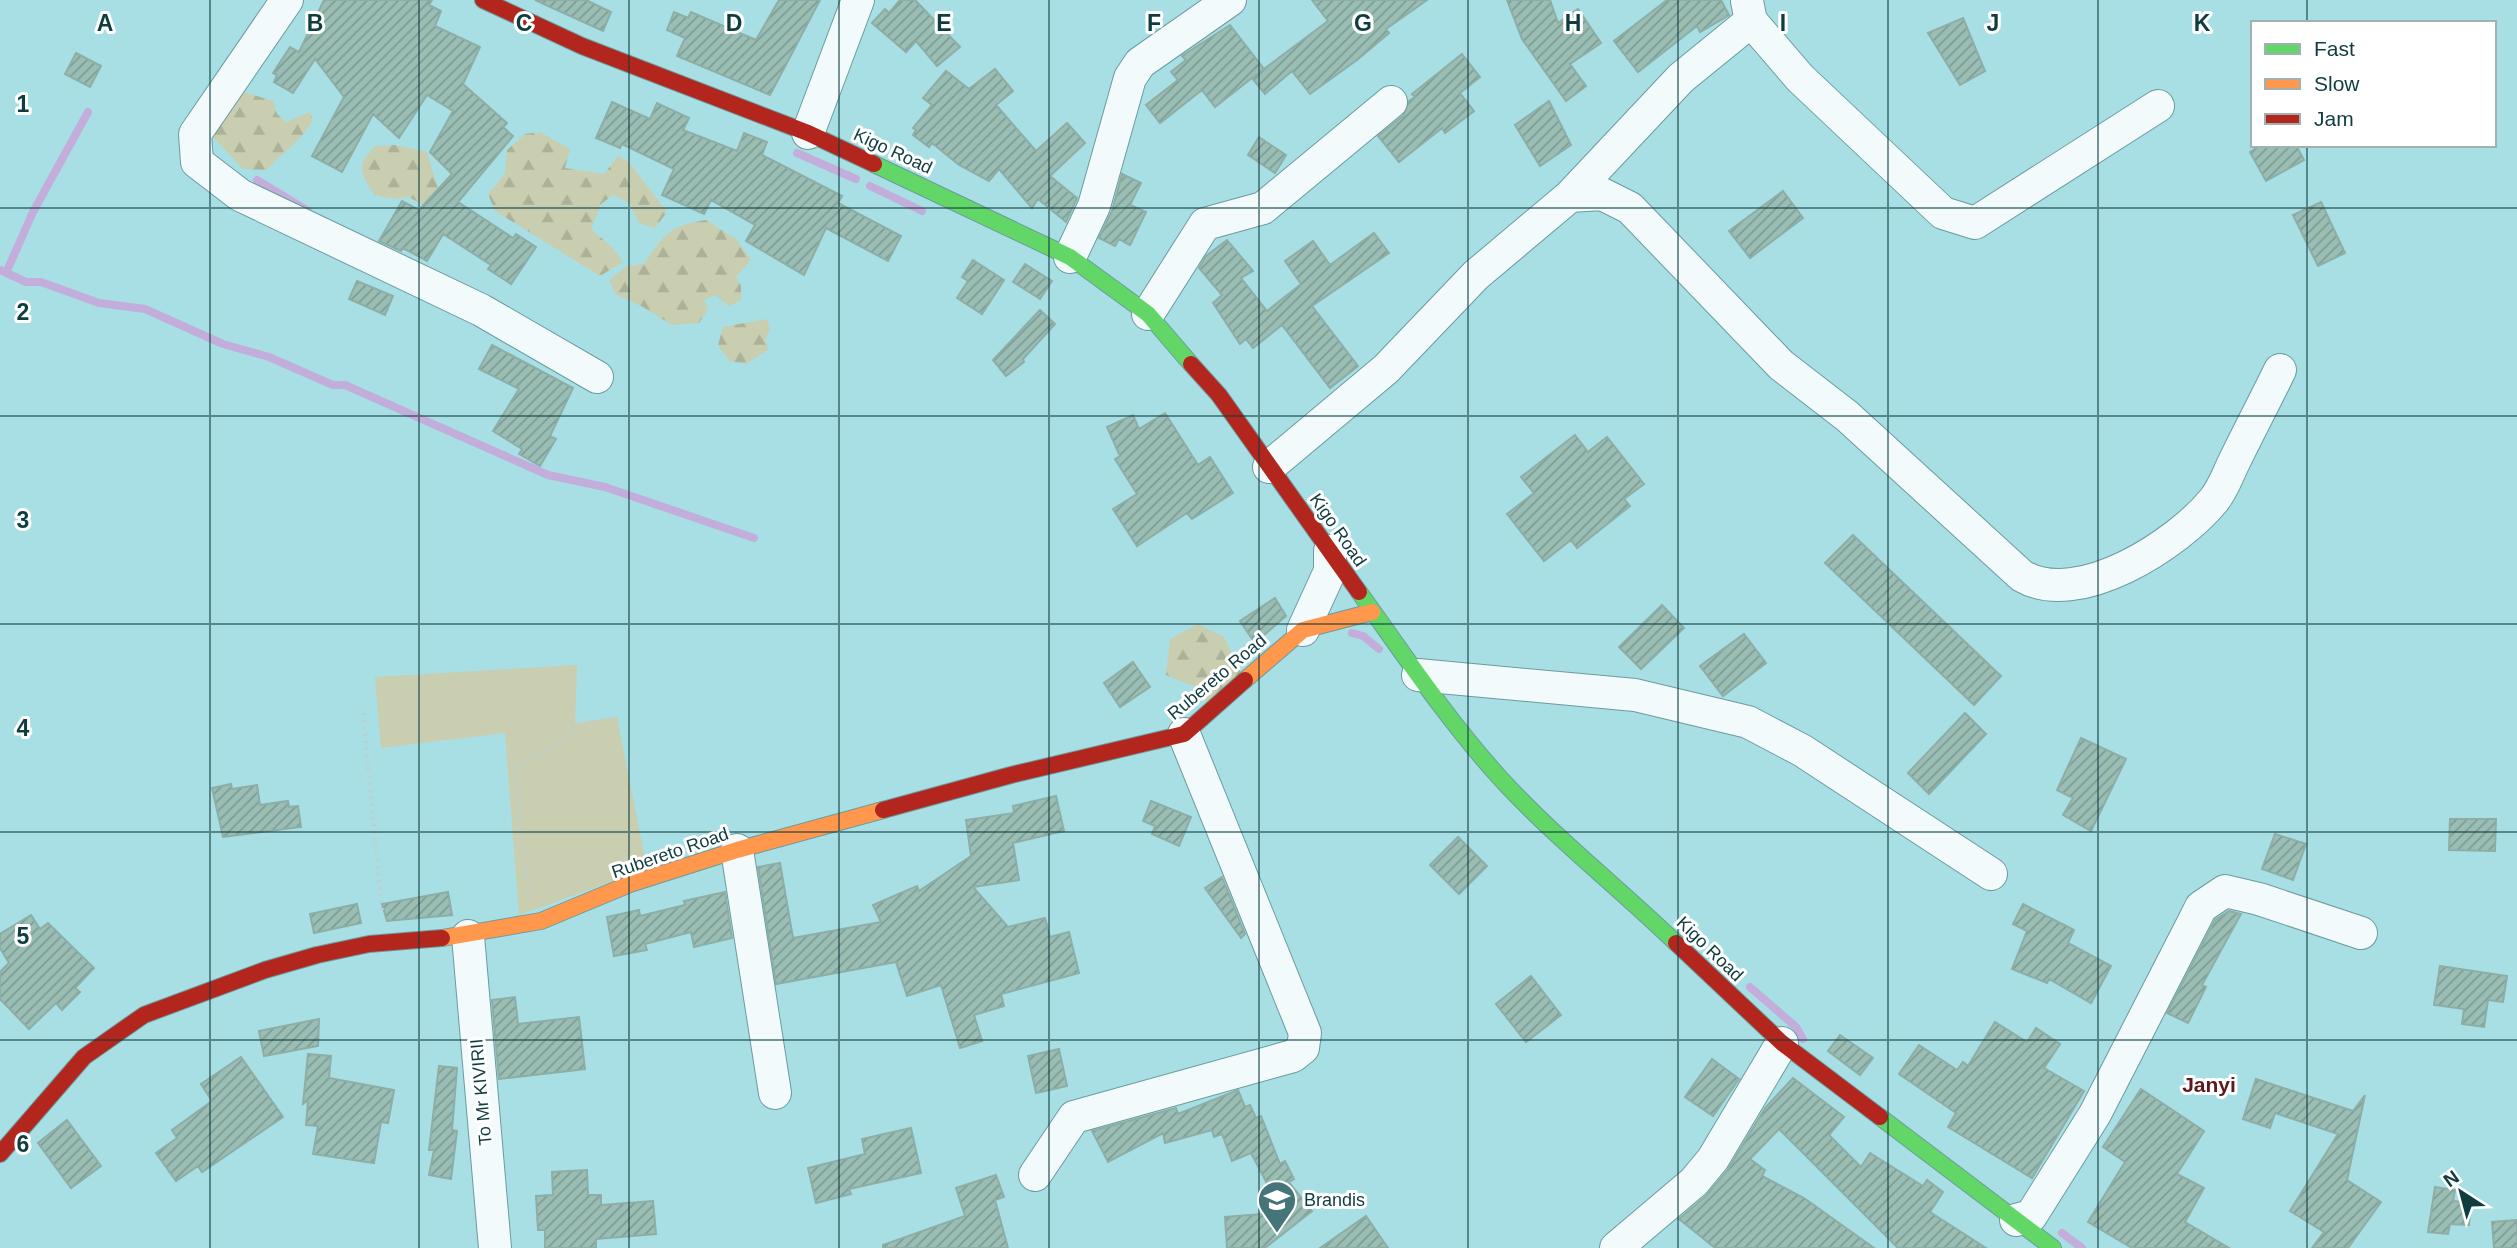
<svg xmlns="http://www.w3.org/2000/svg" width="2517" height="1248" viewBox="0 0 2517 1248" font-family="Helvetica,sans-serif">
  <style>
    .grass { fill: #c8ceaf }
    .forest { fill: url(#forest-firs) }
    .lines { fill: none; stroke-linecap: round; stroke-linejoin: round }
    .stream { stroke: #c3addb; stroke-width: 8 }
    .building { fill: url(#building-hatch); stroke: #8caea6; stroke-width: 2 }
    .street-casing { stroke: #6b9b9f; stroke-width: 34 }
    .fast-casing { stroke: #6b9b9f; stroke-width: 18 }
    .slow-casing { stroke: #6b9b9f; stroke-width: 18 }
    .jam-casing { stroke: #6b9b9f; stroke-width: 18 }
    .path { stroke: #becfd0; stroke-width: 4.5; stroke-dasharray: 2 5; stroke-linecap: butt }
    .street { stroke: #f2fafb; stroke-width: 32 }
    .fast { stroke: #63d668; stroke-width: 16 }
    .slow { stroke: #ff974d; stroke-width: 16 }
    .jam { stroke: #b3261e; stroke-width: 16 }
    .grid { fill: none; stroke: #0f3c3f; stroke-width: 2; stroke-opacity: 0.55 }
    .labels { text-anchor: middle; stroke-width: 6; stroke-linejoin: round; paint-order: stroke }
    .street-label { font-size: 18px; fill: #0f3c3f; stroke: #fff }
    .poi-label { font-size: 18px; fill: #0f3c3f; stroke: #fff; text-anchor: start }
    .quarter-label { font-size: 21px; font-weight: bold; fill: #5e191c; stroke: #fff }
    .grid-label { font-size: 23px; text-anchor: middle; font-weight: bold; fill: #0f3c3f; stroke: #fff; stroke-width: 6; stroke-linejoin: round; paint-order: stroke }
  </style>
  <defs>
    <pattern id="forest-firs" width="22" height="20" patternUnits="userSpaceOnUse" patternTransform="scale(1.75)"><rect width="22" height="20" fill="#c8ceaf"/><path d="M5 1l3.5 6h-7zM16 11l3.5 6h-7z" fill="#abb298"/></pattern>
    <pattern id="building-hatch" width="6" height="6" patternUnits="userSpaceOnUse" patternTransform="scale(1.75)"><rect width="6" height="6" fill="#9bbeb4"/><path d="M-1 1l2-2M0 6l6-6M5 7l2-2" fill="none" stroke="#7d9c94"/></pattern>
  </defs>
  <rect width="100%" height="100%" fill="#a8dfe4"/>
  <path class="grass" d="M577,665L575,723L617,717L647,869L519,915L505,733L381,748L375,677Z"/>
  <path class="forest" d="M244,92L273,101L277,114L286,122L310,112L313,120L302,136L266,170L243,169L214,138L212,123L235,94Z
    M540,132L570,149L565,168L604,174L618,156L629,162L667,212L655,228L639,223L629,203L613,195L601,204L591,229L613,248L623,262L600,276L495,211L488,194L505,174L507,150L525,134Z
    M395,145L427,152L440,195L434,211L409,197L393,199L374,195C360,170 355,168 375,146Z
    M706,220L736,239L751,260L736,277L741,286V300L729,306L715,295L704,300L708,309L699,323L672,325L643,307L615,294L609,280L627,266L644,264C664,234 669,226 706,220Z
    M767,319L770,330L765,340L769,349L746,364L729,361L718,345L723,327Z
    M1198,624L1224,637L1241,673L1207,702L1198,688L1166,675L1170,639Z"/>
  <g class="lines">
    <path class="stream" d="M797,153L856,179
      M257,180L308,211
      M870,186L922,211
      M0,270L26,282H41L99,303L145,309L223,344L269,357L333,385H345L548,475L605,487L754,538
      M6,273L33,212L88,112
      M1352,633L1363,636L1379,649
      M1750,987L1796,1027L1803,1039
      M2062,1233L2082,1248"/>
  </g>
  <path class="building" d="M324,0H432L429,5L441,11L435,26L480,47L463,84L507,123L503,127L513,136L458,202L513,238L516,234L536,247L511,284L488,269L491,265L443,234L427,261L403,248L401,251L379,241L402,201L419,210L452,174L430,152L453,111L427,95L399,138L373,114L342,172L312,156L344,97L315,59L293,93L274,82L277,75L273,73L290,47L299,52Z
    M535,0H586L611,12L603,31Z
    M779,0H820L770,95L677,56L685,38L667,30L674,12L688,18L691,12L756,40Z
    M900,0H915L960,47L937,66L916,41L906,52L872,23L885,9L889,13Z
    M1312,0H1427L1386,29L1389,33L1357,60L1310,94L1292,71L1265,94L1252,78L1215,107L1202,90L1160,123L1146,105L1178,80L1171,72L1186,60L1182,56L1230,25L1264,69L1252,78L1328,21Z
    M1507,0H1550L1558,23L1578,9L1601,43L1570,64L1586,86L1566,101L1522,39Z
    M1667,0H1721L1729,15L1700,32L1697,26L1638,72L1614,41Z
    M1963,18L1985,71L1960,85L1928,33Z
    M76,53L101,66L90,87L65,74Z
    M1462,54L1480,77L1460,93L1474,111L1445,133L1442,128L1399,162L1378,136L1403,116L1409,101L1415,97L1412,94Z
    M995,69L1013,91L996,105L1036,151L1067,123L1085,143L1050,176L1077,198L1066,222L1038,199L1032,208L999,169L989,181L959,165L932,143L929,147L913,135L916,130L913,128L932,105L923,98L946,71L969,89Z
    M1549,101L1571,145L1540,166L1515,125Z
    M612,102L650,119L657,103L689,118L683,130L737,151L744,133L767,142L762,155L842,196L838,203L901,236L888,261L826,228L804,275L746,241L755,225L711,200L704,214L662,195L674,169L622,144L620,148L596,138Z
    M1259,137L1286,155L1275,173L1248,155Z
    M2261,145H2296L2304,160L2266,181L2250,152Z
    M1122,174L1141,183L1130,205L1146,212L1130,245L1119,239L1115,246L1099,238L1112,211Z
    M1783,191L1803,218L1750,258L1729,231Z
    M2321,202L2345,253L2318,266L2293,215Z
    M1374,233L1389,253L1312,306L1358,366L1330,388L1282,325L1253,348L1246,339L1240,344L1213,303L1222,295L1199,268L1206,256L1227,240L1253,271L1241,278L1267,311L1301,284L1285,261L1313,241L1330,265Z
    M973,260L1004,280L982,314L957,298L968,281L962,277Z
    M1025,264L1052,281L1040,299L1013,282Z
    M357,281L393,296L385,315L349,299Z
    M1040,310L1055,324L1023,359L1024,362L1006,376L993,360Z
    M492,345L573,388L550,436L556,439L540,466L519,454L522,449L493,431L519,389L479,369Z
    M1165,413L1198,465L1210,457L1233,493L1192,519L1187,513L1137,546L1113,509L1137,494L1115,459L1120,456L1107,427L1133,415L1139,429Z
    M1575,435L1588,452L1607,437L1644,484L1624,499L1630,506L1577,548L1571,540L1544,561L1507,514L1534,493L1521,477Z
    M1853,535L2001,676L1974,705L1825,563Z
    M1275,598L1286,616L1255,643L1240,621Z
    M1662,605L1684,628L1641,669L1619,647Z
    M1744,634L1766,663L1723,696L1700,666Z
    M1133,662L1150,687L1120,707L1104,683Z
    M1965,713L1986,734L1929,794L1908,773Z
    M2081,738L2126,759L2091,831L2063,815L2073,798L2057,790Z
    M231,784L232,789L257,785L260,805L288,801L289,807L298,806L301,827L223,837L212,788Z
    M1056,796L1064,831L1013,843L1019,880L973,887L1008,927L1045,918L1050,937L1069,932L1079,973L1001,994L1004,1006L974,1015L982,1041L960,1048L941,985L907,996L896,962L776,984L758,867L780,863L793,938L881,922L873,905L917,886L919,891L971,856L966,820L1014,813L1013,806Z
    M1151,801L1191,817L1179,846L1152,834L1155,826L1143,821Z
    M2450,819H2496L2495,851L2449,850Z
    M2275,834L2306,844L2293,880L2262,869Z
    M1458,837L1487,866L1459,894L1430,865Z
    M1222,877L1245,934L1241,938L1205,888Z
    M448,892L452,915L387,921L382,904Z
    M725,892L732,938L694,947L691,932L645,944L647,950L614,956L607,917L639,910L640,916L685,905L684,901Z
    M357,904L361,923L314,933L310,914Z
    M2023,904L2074,930L2068,943L2111,966L2091,1003L2049,979L2047,983L2012,969L2027,931L2013,924Z
    M2229,911L2241,914L2202,985L2206,987L2188,1023L2167,1013L2215,920Z
    M31,915L40,929L48,923L94,968L75,988L80,992L62,1010L56,1003L29,1029L0,999V972L9,963L0,948V934Z
    M2440,966L2507,976L2503,1002L2488,1000L2484,1027L2462,1024L2464,1009L2434,1005Z
    M1531,976L1561,1015L1526,1042L1496,1004Z
    M515,997L518,1024L579,1017L585,1069L499,1079L492,1000Z
    M319,1019L318,1046L264,1056L259,1031Z
    M1995,1022L2027,1042L2036,1028L2060,1044L2044,1068L2084,1091L2032,1178L1948,1127L1956,1113L1899,1074L1919,1045L1957,1070L1963,1062L1968,1066Z
    M1840,1035L1873,1058L1860,1075L1828,1051Z
    M1059,1049L1067,1086L1036,1093L1028,1056Z
    M308,1054L331,1056L329,1078L394,1090L388,1123L381,1122L374,1163L313,1154L318,1126L306,1125L308,1100L303,1104Z
    M241,1057L283,1117L202,1172L198,1166L176,1181L156,1153L177,1138L172,1130L212,1101L201,1084Z
    M1712,1059L1739,1079L1713,1116L1685,1097Z
    M439,1066L457,1068L452,1130L457,1131L451,1179L429,1175L434,1150H429Z
    M1793,1078L1844,1117L1829,1135L1861,1167L1870,1153L1923,1186L1927,1180L1943,1192L1930,1212L1986,1248H1898L1779,1129L1750,1159L1765,1170L1762,1176L1804,1198L1874,1248H1715L1679,1219L1706,1196L1727,1171L1765,1108Z
    M2256,1079L2353,1111L2365,1095L2347,1180L2381,1202L2348,1248H2312L2324,1232L2290,1211L2338,1134L2275,1113L2270,1128L2243,1119Z
    M2141,1089L2204,1131L2177,1174L2204,1188L2185,1222L2229,1248H2132L2088,1222L2125,1162L2103,1147Z
    M1238,1090L1245,1107L1250,1105L1256,1118L1261,1116L1280,1164L1285,1161L1294,1179L1289,1182L1312,1211L1265,1248H1227L1225,1217L1289,1212L1271,1191L1251,1153L1232,1161L1222,1134L1214,1137L1212,1130L1165,1143L1163,1133L1108,1162L1092,1131L1176,1108L1178,1114Z
    M67,1120L101,1166L71,1188L38,1143Z
    M911,1128L921,1173L849,1189L851,1194L816,1203L808,1168L865,1154L862,1139Z
    M587,1170L588,1195H601V1205L653,1201L656,1234L596,1239V1248H545V1230H538L536,1196L553,1195L552,1172Z
    M996,1175L1004,1197L995,1200L1008,1248H883V1245L965,1216L956,1188Z
    M2435,1187L2455,1190L2453,1201L2471,1203L2469,1225L2450,1224L2448,1234L2428,1232Z
    M1366,1216L1388,1248H1320Z
    M2517,1220V1248H2494L2492,1222Z"/>
  <g class="lines">
    <g class="street-casing">
      <path id="street" d="M287,0L195,134L197,162L240,195L481,310L597,377
        M1747,1L1751,21L1800,78L1943,213L1975,223L2158,106
        M808,133L858,0
        M1570,196L1602,194L1630,208L1781,365L1847,416L2022,576C2079,609 2178,544 2214,500C2223,489 2228,474 2234,462C2249,431 2265,401 2280,370
        M1070,257L1094,206L1130,78L1140,63L1230,0
        M1148,314L1205,224L1263,208L1391,102
        M1269,467L1386,369L1476,275L1570,196L1681,78L1751,21
        M1303,630L1330,571V551
        M1418,675L1635,695L1748,722L1803,751L1991,874
        M737,850L775,1093
        M468,936L495,1248
        M1035,1175L1074,1117L1293,1056L1303,1048L1305,1033L1184,734
        M2016,1220L2031,1216L2095,1114L2195,919L2201,907L2225,891L2259,899L2361,933
        M1616,1248L1694,1182L1713,1159L1782,1043"/>
    </g>
    <g class="fast-casing">
      <path id="fast" d="M874,164L1070,257L1148,314L1191,364
        M1359,592C1405,656 1448,721 1501,779C1555,838 1618,887 1676,943
        M1880,1117L2053,1248"/>
    </g>
    <g class="slow-casing">
      <path id="slow" d="M1245,680L1303,630L1372,612
        M442,938L541,921L630,884L737,850L883,810"/>
    </g>
    <g class="jam-casing">
      <path id="jam" d="M483,0L582,46L808,133L874,164
        M1191,364L1219,395L1359,592
        M883,810L1011,775L1184,734L1245,680
        M1676,943L1782,1043L1880,1117
        M0,1154L84,1057L144,1015L265,970L317,955L369,944L442,938"/>
    </g>
    <path class="path" d="M363,713L382,914
      M528,894L515,768L594,721"/>
    <use href="#street" class="street"/>
    <use href="#fast" class="fast"/>
    <use href="#slow" class="slow"/>
    <use href="#jam" class="jam"/>
  </g>
  <path class="grid" d="M210,0V1248M419,0V1248M629,0V1248M839,0V1248M1049,0V1248M1259,0V1248M1468,0V1248M1678,0V1248M1888,0V1248M2098,0V1248M2307,0V23M2307,145V1248M0,208H2517M0,416H2517M0,624H2517M0,832H2517M0,1040H2517"/>
  <defs>
    <g id="school-pin" transform="scale(2.0125)"><path d="M0 17L-7.5 6A9.5 9.5 0 1 1 7.5 6Z" fill="#457579" stroke="#fff"/><path d="M0-5L7-2L0 1L-7-2ZM-4 1L0 2.5L4 1V4Q0 6-4 4Z" fill="#fff"/></g>
  </defs>
  <g fill-rule="evenodd">
    <use href="#school-pin" x="1277" y="1200"/>
  </g>
  <g class="labels">
    <g class="street-label">
      <text transform="translate(893 151) rotate(25)" y="6">Kigo Road</text>
      <text transform="translate(1338 530) rotate(55)" y="6">Kigo Road</text>
      <text transform="translate(1217 677) rotate(-40)" y="6">Rubereto Road</text>
      <text transform="translate(670 853) rotate(-19)" y="6">Rubereto Road</text>
      <text transform="translate(1710 949) rotate(44)" y="6">Kigo Road</text>
      <text transform="translate(481 1092) rotate(-95)" y="6">To Mr KIVIRII</text>
    </g>
    <g class="poi-label">
      <text x="1304" y="1206">Brandis</text>
    </g>
    <g class="quarter-label">
      <text x="2209" y="1092">Janyi</text>
    </g>
  </g>
  <g class="grid-label">
    <text x="105" y="31">A</text>
    <text x="315" y="31">B</text>
    <text x="524" y="31">C</text>
    <text x="734" y="31">D</text>
    <text x="944" y="31">E</text>
    <text x="1154" y="31">F</text>
    <text x="1363" y="31">G</text>
    <text x="1573" y="31">H</text>
    <text x="1783" y="31">I</text>
    <text x="1993" y="31">J</text>
    <text x="2202" y="31">K</text>
    <text x="23" y="112">1</text>
    <text x="23" y="320">2</text>
    <text x="23" y="528">3</text>
    <text x="23" y="736">4</text>
    <text x="23" y="944">5</text>
    <text x="23" y="1152">6</text>
  </g>
  <rect x="2251" y="21" width="245" height="126" fill="#ffffff" stroke="#9fb1b2" stroke-width="2"/>
  <rect x="2265" y="44" width="35" height="10" fill="#63d668" stroke="#9fb1b2" stroke-width="2"/>
  <text x="2314" y="56" font-size="21" fill="#0f3c3f">Fast</text>
  <rect x="2265" y="79" width="35" height="10" fill="#ff974d" stroke="#9fb1b2" stroke-width="2"/>
  <text x="2314" y="91" font-size="21" fill="#0f3c3f">Slow</text>
  <rect x="2265" y="114" width="35" height="10" fill="#b3261e" stroke="#9fb1b2" stroke-width="2"/>
  <text x="2314" y="126" font-size="21" fill="#0f3c3f">Jam</text>
  <g transform="translate(2461 1192) rotate(324)" stroke="#ffffff" stroke-width="5" paint-order="stroke">
  <path d="M0-5L12 26L0 18L-12 26Z" fill="#0f3c3f"/>
  <text y="-10" font-size="19" font-weight="bold" text-anchor="middle" fill="#0f3c3f">N</text>
  </g>
</svg>
